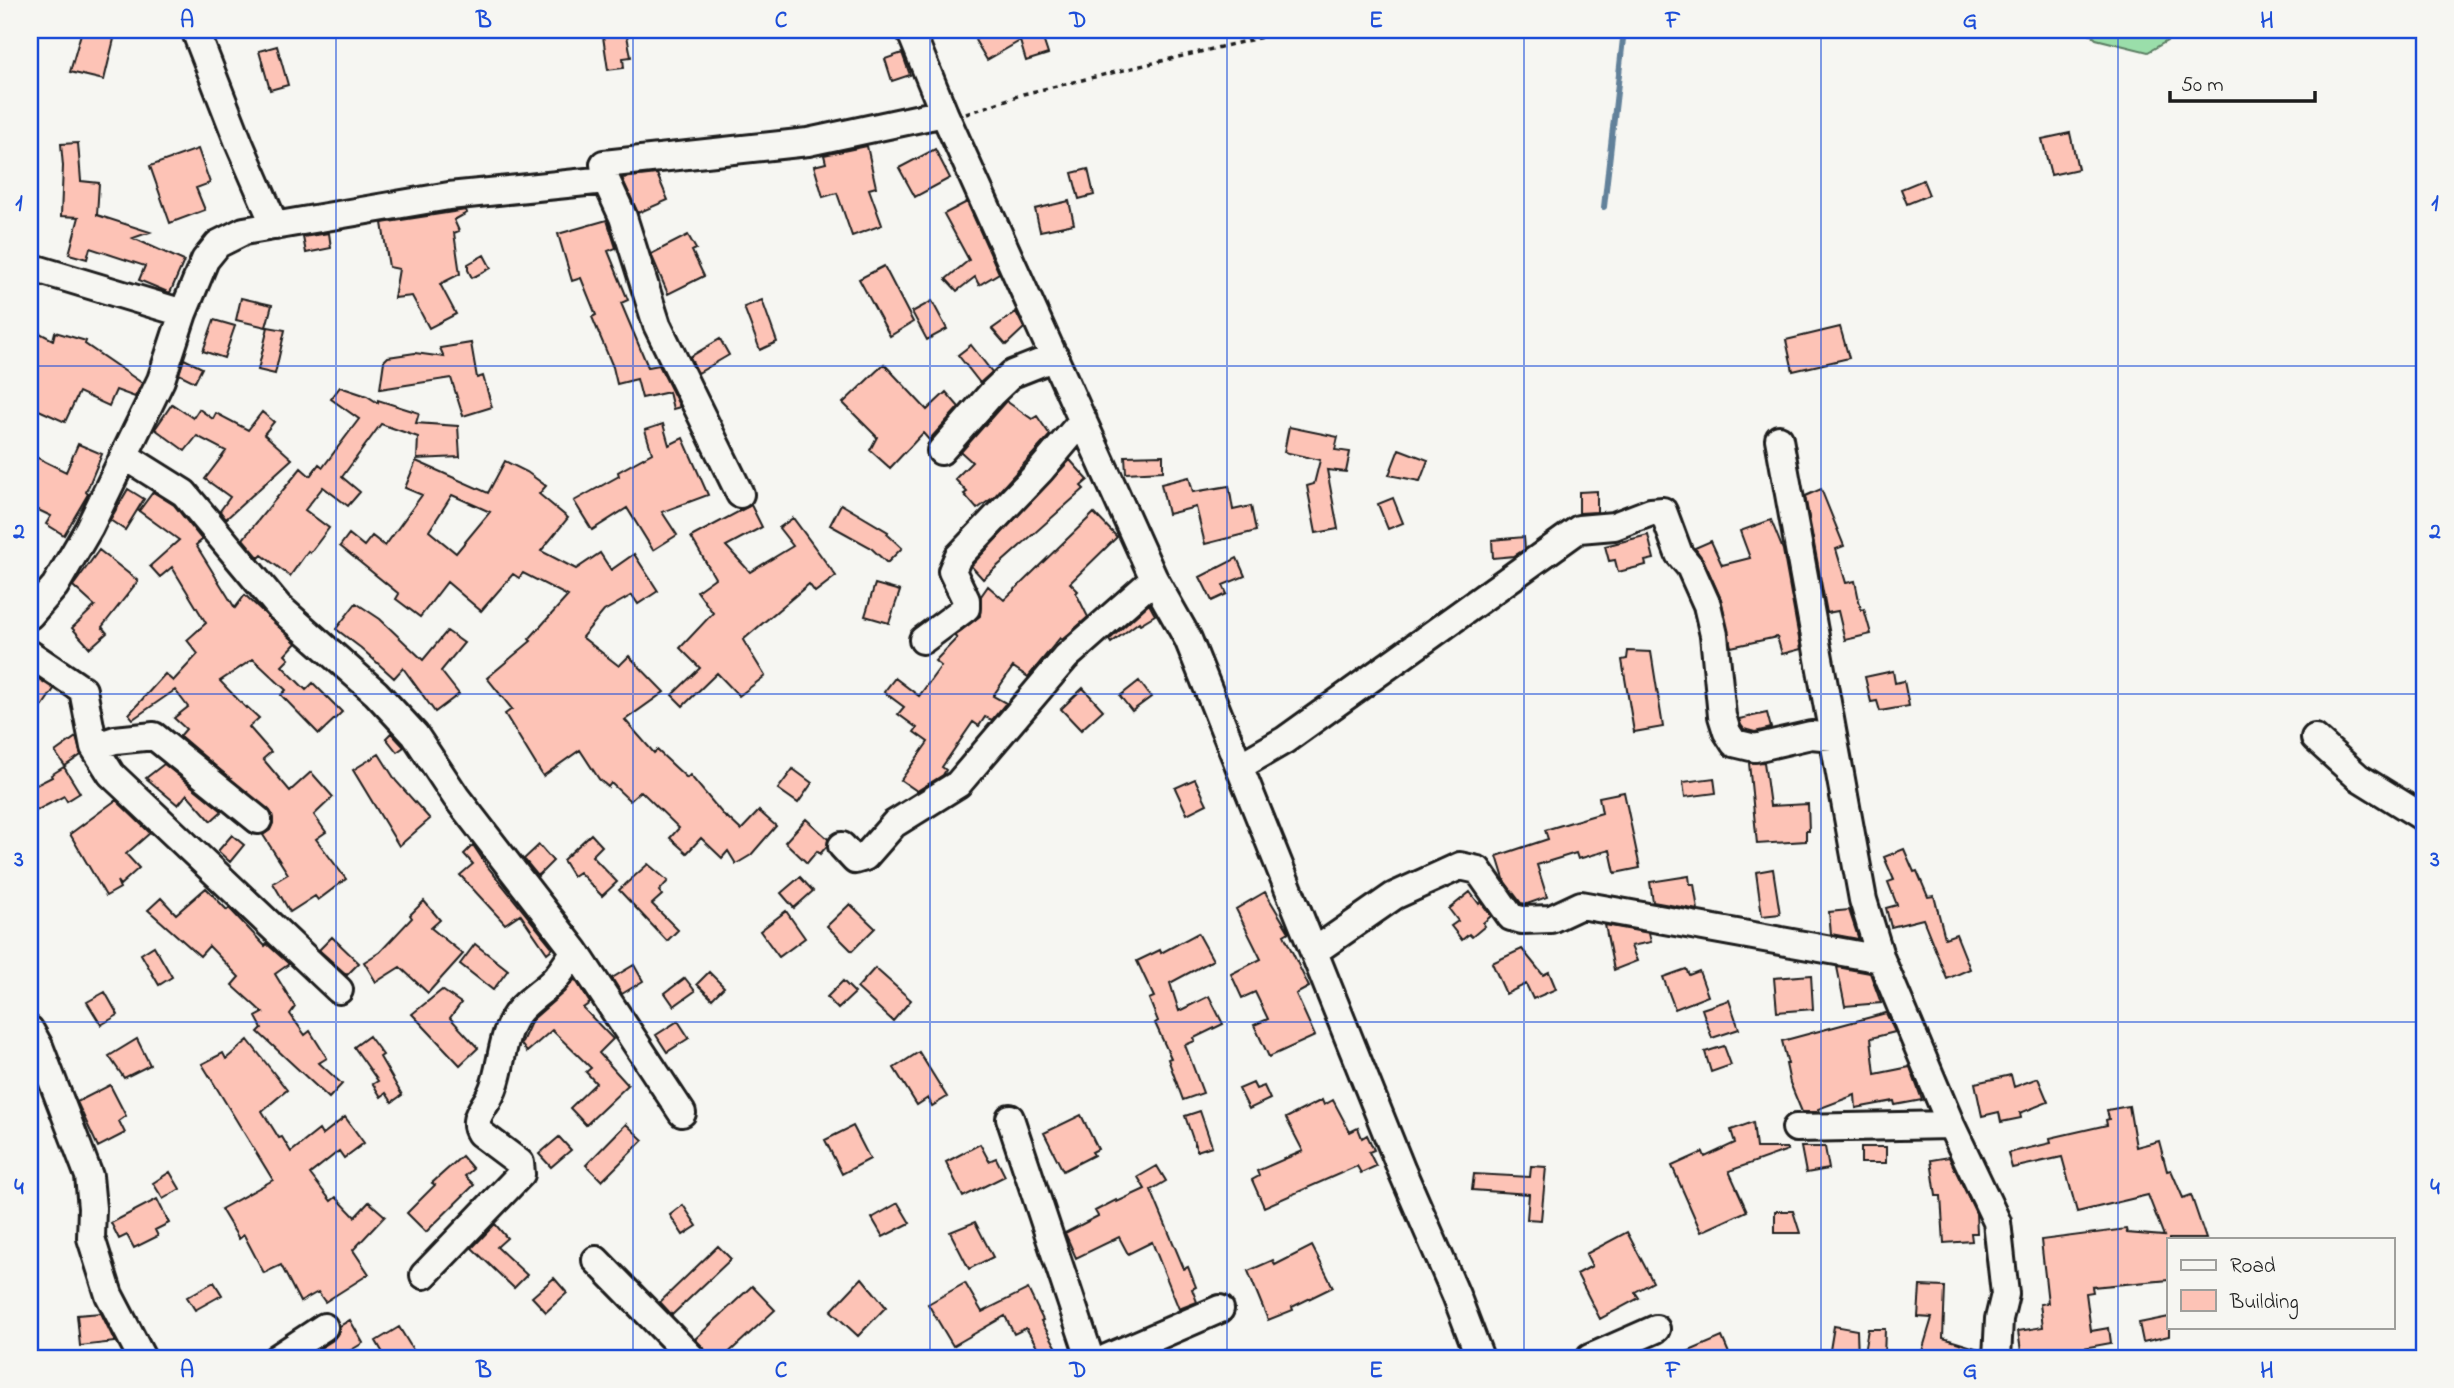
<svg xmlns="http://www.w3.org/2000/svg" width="2454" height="1388" viewBox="0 0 2454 1388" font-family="'Indie Flower',sans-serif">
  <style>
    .green { fill: #9adeaa; stroke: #5b7d63; stroke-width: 2 }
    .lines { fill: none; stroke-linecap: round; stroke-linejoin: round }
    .stream { stroke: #62819a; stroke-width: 6 }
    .building { fill: #fdc3b6; stroke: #1c1c1c; stroke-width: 2; fill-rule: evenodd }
    .minor-casing { stroke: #1c1c1c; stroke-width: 32 }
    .path { stroke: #1c1c1c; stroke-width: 3.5; stroke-dasharray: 5 5; stroke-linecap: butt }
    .minor { stroke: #f6f6f2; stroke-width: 26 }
    .grid { fill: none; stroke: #1d4ed8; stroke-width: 2; stroke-opacity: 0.55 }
    .neatline { fill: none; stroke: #1d4ed8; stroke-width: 2.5 }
    .grid-label { font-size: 23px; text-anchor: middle; font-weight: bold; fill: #1d4ed8 }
  </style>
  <rect width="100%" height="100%" fill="#f6f6f2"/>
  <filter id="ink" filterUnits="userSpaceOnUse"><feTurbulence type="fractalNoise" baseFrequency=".0143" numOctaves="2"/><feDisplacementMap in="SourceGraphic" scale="14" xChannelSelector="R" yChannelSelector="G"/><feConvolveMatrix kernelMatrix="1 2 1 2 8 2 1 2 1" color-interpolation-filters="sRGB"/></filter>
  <g filter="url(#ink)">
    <path class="green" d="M2086,30H2205L2169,40L2148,52L2096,39Z"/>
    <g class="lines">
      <path class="stream" d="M1604,207L1624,30"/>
    </g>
    <path class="building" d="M82,30L114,39L104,80L70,72Z
      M602,30H626L631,57L623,58L624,68L608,70Z
      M992,30H1040L1048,54L1026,61L1020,41L987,60L975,40Z
      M277,46L288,85L270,90L259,51Z
      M902,53L910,75L892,81L885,59Z
      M2070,133L2078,169L2051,175L2042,139Z
      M78,143L81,181L99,183L97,215L150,232L133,238L184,261L170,293L139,280L145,266L90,248L87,259L69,254L79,217L61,216L63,166L61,144Z
      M867,146L876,187L869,189L882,225L852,236L837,193L823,197L814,166L826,163L824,155Z
      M198,149L210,183L196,188L205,210L170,223L150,166Z
      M935,149L950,178L915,197L899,168Z
      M1088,169L1094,195L1079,199L1072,173Z
      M657,174L668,200L638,213L622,178Z
      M1923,180L1929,195L1907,204L1901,189Z
      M1069,201L1074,224L1040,231L1035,209Z
      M967,202L999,273L979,285L975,277L957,291L946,279L969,260L944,214Z
      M466,210L467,213L454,220L459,231L454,233L460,274L440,284L456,314L429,328L412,296L394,298L399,269L389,267L382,223Z
      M607,220L616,248L608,251L628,300L621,303L648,367L659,365L680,407L673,409L669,392L642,398L637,379L617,384L613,367L592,317L596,315L581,278L572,281L558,234Z
      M329,233L331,248L306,253L303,237Z
      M688,235L696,249L692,251L704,276L668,294L651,254Z
      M484,255L491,268L472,278L468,270V264Z
      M884,266L913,322L890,336L859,279Z
      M241,298L272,305L266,327L236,320Z
      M762,300L777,342L760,350L744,307Z
      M932,301L947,329L927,340L912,312Z
      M1016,312L1024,328L1006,345L992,329Z
      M214,320L235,326L224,358L203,351Z
      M268,327L285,330L275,374L258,370Z
      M1840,327L1849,358L1793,371L1786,340Z
      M30,328L53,340L55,332L86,341L85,344L142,383L135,397L116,390L109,406L79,392L65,422L30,406Z
      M720,339L729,355L698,373L690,357Z
      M471,343L477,378L483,376L492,407L463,416L451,378L380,389L384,361L388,357L415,353L444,357L440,348Z
      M971,345L992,372L980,383L958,355Z
      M184,359L202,368L195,382L179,374Z
      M884,364L927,410L946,392L959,407L929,440L923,433L890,468L870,450L877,437L843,403Z
      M340,387L367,396L378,403V400L419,413L416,423L458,426L460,457L417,459L418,437L381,424L342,477L360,492L348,506L323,487L305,510L329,528L310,553L308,551L290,576L262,555L259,558L243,539L301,468L310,476L319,464L323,467L359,419L331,399Z
      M1006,401L1032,419L1037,416L1050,435L994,497L977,509L964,494L967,492L955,479L972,462L961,452Z
      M172,404L193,418L199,409L213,419L216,413L248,430L262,412L274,422L264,434L292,459L226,519L220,511L230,497L205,479L226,451L197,436L185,451L155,429Z
      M663,424L669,445L683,438L708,495L662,512L677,535L653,550L627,508L592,530L574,501L619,476L618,472L652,453L645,430Z
      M1289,427L1338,437L1335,450L1350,452L1346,472L1327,470L1338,529L1316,533L1307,486L1314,484L1320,460L1284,452Z
      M78,444L102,454L86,492L88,494L64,535L46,524L51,516L30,506V454L66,472Z
      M1399,449L1428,460L1420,481L1389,475Z
      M1163,455V471L1126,473L1125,456Z
      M1070,460L1088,480L1081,486L1084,489L983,579L971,566Z
      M416,461L488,493L505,461L527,472L546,486L539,494L568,518L541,551L576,569L600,553L611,570L634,554L658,591L638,604L632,595L604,611L582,637L619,666L629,656L664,692L625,720L654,753L657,750L687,778L690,775L726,818L727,817L741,830L759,811L776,826L751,855L736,864L728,851L722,858L701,838L687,853L670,838L679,828L641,791L630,801L611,783L608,787L599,779L580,750L543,776L505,714L512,709L487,678L531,641L529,639L568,596L523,573L519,578L513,574L481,611L447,582L420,617L396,599L399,594L340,546L349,534L364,546L372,536L385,546L422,495L405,488ZM452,495L490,512L456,553L429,531Z
      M1189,477L1193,492L1229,486L1233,510L1251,506L1256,531L1205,544L1196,507L1168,514L1161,484Z
      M128,489L144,499L125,530L110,520Z
      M1821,489L1844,546L1836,549L1846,583L1855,581L1861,610L1864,609L1871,634L1845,640L1838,611L1827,613L1805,496Z
      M1597,491V512L1579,513V492Z
      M153,492L174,505L202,540L196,545L235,608L245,595L296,643L285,655L289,659L282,666L306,690L313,683L342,712L319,734L281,695L286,690L253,659L220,681L246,708L247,707L259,718L249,727L271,752L263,759L290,791L311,772L333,797L314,815L326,832L316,839L346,879L318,900L315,896L290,912L273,883L288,874L263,835L270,830L273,823L272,814L180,736L186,729L174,718L188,707L175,690L133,719L129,714L165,674L173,681L198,654L187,640L206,623L172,567L160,577L150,566L179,540L139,511Z
      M1393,498L1403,523L1388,529L1378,504Z
      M841,504L888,532L887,534L902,548L887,563L870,547L830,525Z
      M751,505L762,527L726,546L750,572L793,546L779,528L793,518L836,576L815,592L809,584L743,640L765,676L739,696L717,673L683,706L672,695L700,668L680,648L713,613L697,591L715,578L691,537Z
      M1094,513L1117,537L1070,583L1078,591L1076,593L1088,617L1062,640L1060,638L1028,677L1013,667L993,696L1006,703L992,720L985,717L979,726L973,722L942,767L946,770L943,775L917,791L901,780L928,742L914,732L917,728L898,714L904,707L884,692L895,678L919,696L941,666L935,661L957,638L954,636L980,616L981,596L988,586L1004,600Z
      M1771,520L1783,550L1801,649L1782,654L1777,637L1731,647L1721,599L1704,561L1695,548L1711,541L1722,565L1750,558L1740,531Z
      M1648,535L1654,559L1645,561L1646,565L1618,572L1615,560L1609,561L1605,546Z
      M1524,537L1525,549L1514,556L1493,558L1492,540Z
      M99,550L138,581L102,627L107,633L90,648L72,628L95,606L73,586Z
      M1237,558L1245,576L1223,585L1227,594L1212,601L1200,577Z
      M875,584L900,591L889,623L865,616Z
      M356,603L380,619L423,660L447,631L464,643L441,671L459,694L435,712L403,668L394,678L361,648L336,629Z
      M1149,604L1155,615L1140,624L1139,622L1111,643L1109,640Z
      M1628,651L1651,652L1663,727L1634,732L1622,660L1627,659Z
      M1893,671L1895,683L1904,681L1909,706L1880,711L1877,701L1871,702L1865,677Z
      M34,676L54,689L30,724V682Z
      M1139,681L1151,697L1132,711L1120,696Z
      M1083,688L1103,710L1081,730L1061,709Z
      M1767,713L1771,728L1755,732L1744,729L1741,725L1739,719Z
      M391,733L404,747L397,752L386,738Z
      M76,737L81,755L65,766L55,752Z
      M379,754L396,781L430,819L399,846L353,770Z
      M1764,762L1770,806L1808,804L1809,831H1806V841L1757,844L1749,763Z
      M164,764L169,768L222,811L211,821L187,794L178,805L146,778Z
      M64,767L80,793L67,801L64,796L30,814V788L52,777L51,775Z
      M793,769L812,783L798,803L778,789Z
      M1714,778L1716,793L1685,797L1683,782Z
      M1195,779L1207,804L1187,814L1175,788Z
      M1624,792L1640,868L1615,873L1610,850L1578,859L1576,853L1537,865L1547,897L1527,904L1521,903L1505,882L1497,856L1548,839L1545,830L1602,813L1599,797Z
      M116,800L150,833L126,854L139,868L120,885L117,881L120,888L106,896L70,834Z
      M806,819L828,839L827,846L820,854L817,851L807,863L785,842Z
      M591,834L602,846L592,856L617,882L602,896L579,872L573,876L563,860Z
      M232,835L244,845L230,862L218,851Z
      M473,845L487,866L553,948L547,953L520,914L505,924L460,875L473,864L464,854Z
      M539,845L553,861L538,876L524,859Z
      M1904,849L1914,872L1917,871L1928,897L1934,896L1945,938L1956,934L1970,969L1947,979L1923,919L1891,927L1886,908L1897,905L1888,882L1894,880L1884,857Z
      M648,864L668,881L659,891L662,895L652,904L678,930L667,941L619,890Z
      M1773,869L1780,914L1762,916L1756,872Z
      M1689,876L1690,884H1694L1698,910L1653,902L1650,882Z
      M800,877L813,891L794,908L781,893Z
      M206,888L227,910L229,908L265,946L267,944L289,964L275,974L295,1007L290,1014L305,1035L310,1031L327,1058L319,1063L342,1084L329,1098L258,1032L262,1028L256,1017L263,1013L232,985L239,977L209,946L200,956L148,910L161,898L176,914Z
      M1265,892L1289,932L1284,935L1309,987L1296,994L1315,1036L1269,1057L1254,1025L1268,1019L1255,992L1242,998L1231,974L1261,959L1236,909Z
      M1470,892L1479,904L1481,902L1491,916L1483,923L1485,926L1472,937L1469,934L1462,940L1451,926L1458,921L1449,909Z
      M424,901L440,920L431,928L463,954L428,993L400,967L376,982L364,962L380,952L412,918L410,915Z
      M850,904L875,928L852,951L827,926Z
      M1849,910L1858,937V939L1831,934L1829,912Z
      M786,911L805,938L779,957L760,931Z
      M1605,925L1649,933L1651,942L1631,946L1637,961L1614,970Z
      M1198,933L1213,960L1170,983L1179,1011L1209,996L1223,1024L1194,1038L1195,1041L1185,1045L1203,1093L1183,1100L1168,1059L1171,1058L1155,1023L1158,1021L1149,999L1154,997L1137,961L1160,950L1161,953Z
      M332,937L359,963L347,975L319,950Z
      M475,944L508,970L493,990L460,964Z
      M154,946L172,977L159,985L141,954Z
      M1522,949L1543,975L1549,972L1556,989L1533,999L1526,984L1506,994L1492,963Z
      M634,965L643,981L622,994L612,978Z
      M1837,967L1870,973L1881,1003L1845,1006Z
      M875,968L911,1000L893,1021L857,988Z
      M1686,969L1689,975L1699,971L1708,996L1675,1009L1663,977Z
      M709,972L724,987L712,999L697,984Z
      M1811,975L1813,1009L1777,1012L1774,978Z
      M685,978L695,991L674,1006L665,993Z
      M575,979L590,1003L583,1008L613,1039L599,1053L628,1085L586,1125L570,1108L596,1083L586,1072L591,1068L552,1030L527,1052L521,1044L532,1020L564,992Z
      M843,981L855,993L838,1009L827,997Z
      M442,990L461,1003L450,1018L478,1048L460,1065L412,1014Z
      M105,992L118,1015L101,1025L87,1002Z
      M1729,1000L1739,1029L1712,1038L1702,1009Z
      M1886,1013L1895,1032L1871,1038L1875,1074L1910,1067L1922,1100L1895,1105L1894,1101L1856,1108L1855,1095L1818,1109L1819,1112H1802L1790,1083L1786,1064H1788L1782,1041Z
      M678,1021L689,1038L667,1052L656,1035Z
      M369,1036L383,1055L380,1057L402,1095L392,1102L386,1093L381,1097L373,1084L378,1081L354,1047Z
      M137,1039L150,1065L124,1078L109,1056Z
      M248,1040L287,1090L262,1111L279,1138L282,1137L291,1152L319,1130L322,1135L345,1117L364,1143L344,1158L339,1151L310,1174L331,1201L336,1197L355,1217L369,1202L385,1216L353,1250L369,1274L325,1302L318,1292L300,1302L281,1265L264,1273L244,1235L239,1239L221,1209L273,1180L202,1064L223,1053L226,1059Z
      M1724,1046L1731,1065L1711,1072L1705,1052Z
      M919,1052L947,1097L932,1106L928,1098L917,1105L894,1068Z
      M2011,1075L2014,1087L2038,1078L2048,1102L2020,1113L2021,1118L2001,1122L1999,1112L1982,1116L1975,1083Z
      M1253,1083L1256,1089L1264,1086L1270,1099L1249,1109L1239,1089Z
      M110,1085L126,1116L119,1121L125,1133L98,1147L77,1102Z
      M1322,1100L1324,1105L1333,1100L1350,1132L1358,1128L1362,1138L1367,1135L1374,1150L1369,1152L1376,1166L1361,1173L1357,1166L1264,1207L1252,1180L1259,1176L1257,1171L1303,1151L1286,1118Z
      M2129,1106L2136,1147L2159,1141L2167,1171L2171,1170L2183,1198L2191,1195L2206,1239H2169V1280L2092,1287L2093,1292L2086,1293L2091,1331L2109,1328L2111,1343L2083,1348L2085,1358H2022L2018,1331L2043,1327L2040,1304L2048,1303L2041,1240L2126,1229L2127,1233L2164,1236L2148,1195L2077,1212L2062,1157L2012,1168L2008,1153L2051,1143L2050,1138L2107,1125L2106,1120L2109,1119L2107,1110Z
      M1200,1111L1212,1146L1197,1151L1185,1116Z
      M1081,1115L1098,1149L1092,1152L1094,1155L1063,1171L1044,1133Z
      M1753,1122L1756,1148H1787L1788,1150L1729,1171L1747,1211L1701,1232L1672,1166L1703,1152L1705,1157L1735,1143L1731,1130Z
      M626,1124L643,1140L602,1181L586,1165Z
      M853,1126L870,1159L842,1174L825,1140Z
      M559,1137L571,1150L551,1167L539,1154Z
      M980,1144L989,1161L996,1158L1005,1176L963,1197L946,1162Z
      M1801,1147H1825L1829,1169L1806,1173Z
      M1861,1147H1886V1163H1861Z
      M462,1156L473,1169L465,1176L474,1185L426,1232L407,1213L435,1185L432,1183Z
      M1949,1157L1976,1213L1977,1233H1971L1972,1241L1944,1243L1941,1196H1936L1931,1160Z
      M1157,1166L1166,1181L1151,1190L1184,1269L1188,1267L1196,1287L1192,1289L1197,1302L1179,1309L1152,1242L1128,1254L1119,1237L1076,1258L1065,1233L1098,1216L1095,1211L1116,1200L1117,1202L1145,1189L1138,1177Z
      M1531,1166L1546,1167L1541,1220L1527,1219L1529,1194L1472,1190L1474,1174L1530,1177Z
      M170,1172L180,1189L163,1199L153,1183Z
      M157,1199L169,1223L155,1230L158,1236L134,1248L127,1235L119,1239L111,1223Z
      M898,1203L910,1223L883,1237L872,1218Z
      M683,1205L697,1226L683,1235L670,1215Z
      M1775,1211H1793L1800,1233H1775Z
      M975,1222L993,1257L969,1269L950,1232Z
      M495,1224L507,1238L497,1247L527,1275L514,1288L472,1248Z
      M1627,1232L1653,1282L1635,1292L1639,1298L1600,1319L1577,1274L1592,1266L1586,1254Z
      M718,1246L731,1259L672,1315L660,1302Z
      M1312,1246L1333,1287L1292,1307L1293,1310L1268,1320L1248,1271L1273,1260L1275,1265Z
      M554,1278L567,1293L546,1312L532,1297Z
      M862,1278L886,1307L858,1336L831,1311Z
      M214,1282L222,1295L195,1310L187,1297Z
      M965,1283L982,1312L1028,1289L1043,1320L1041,1321L1063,1358H1044L1026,1328L1014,1334L1005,1316L953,1346L928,1304Z
      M752,1286L775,1310L723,1358H707L704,1348L695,1339Z
      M1920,1286L1945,1287L1943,1338L1982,1350L1981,1358H1920L1932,1318L1918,1317Z
      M101,1313L115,1342L80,1346L77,1315Z
      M2169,1317V1336L2143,1342L2139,1323Z
      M350,1320L363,1343L348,1352L352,1358H305L333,1340L338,1333L340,1326Z
      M1834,1326L1857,1330L1858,1358L1829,1356Z
      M399,1327L418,1358H386L376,1341Z
      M1868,1329H1885L1884,1358H1863Z
      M1722,1337L1731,1358H1673Z"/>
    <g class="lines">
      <g class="minor-casing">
        <path id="minor" d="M195,30L239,143L275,226
          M910,30L944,113L1154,579L1188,639L1402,1171L1456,1295L1480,1358
          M606,180L623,217L657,325L740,494
          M30,267L183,313
          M1779,439L1863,900L1881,959L1951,1125L1997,1222L2005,1294L1999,1319L1997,1358
          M941,451L992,393L1012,374L1055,357
          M125,456L184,493L279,607L376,693L415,735L456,797L575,951C568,961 561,973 553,981C543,991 530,999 520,1010C497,1036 505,1076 485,1104C479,1114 473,1122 480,1133L520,1163L521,1174L424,1275
          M30,615L55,586L89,528L161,380L183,313L205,260L218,244L244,231L449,196L606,180L604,164L808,142L944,113
          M923,640L966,608V600L952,571L958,557L1040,471L1083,420
          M30,654L83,690L94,747L111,774L339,990
          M2315,738L2358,777L2424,818
          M94,747L115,740L154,736L258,820
          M1240,766L1285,740L1579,529L1614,526L1651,512L1663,511L1679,554L1690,567L1707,605L1714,635L1722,716L1727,732L1734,743L1755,748L1811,735L1833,737
          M842,846L855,860L865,857L894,824L958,784L1066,657L1154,579
          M575,951L682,1113
          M1315,951L1394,896L1460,866L1478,870L1511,917L1522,920L1551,919L1581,905L1881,959
          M30,1030L39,1046L89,1176L92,1208L91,1238L109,1295L142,1358
          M1010,1118L1090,1358
          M1796,1128L1951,1125
          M596,1260L692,1358
          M277,1358L324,1327
          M1107,1358L1220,1309
          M1590,1358L1656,1329"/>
      </g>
      <path class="path" d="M966,114L1023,94L1292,30"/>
      <use href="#minor" class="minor"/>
    </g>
  </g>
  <path class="grid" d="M336,30V1358M633,30V1358M930,30V1358M1227,30V1358M1524,30V1358M1821,30V1358M2118,30V1358M30,366H2424M30,694H2424M30,1022H2424"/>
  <rect width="2454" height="1388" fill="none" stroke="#f6f6f2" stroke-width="77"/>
  <rect x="2167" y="1238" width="228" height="91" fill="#f6f6f2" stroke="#9f9f9c" stroke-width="2"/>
  <rect x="2181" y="1260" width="35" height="10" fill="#f6f6f2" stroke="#9f9f9c" stroke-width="2"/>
  <text x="2230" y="1272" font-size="21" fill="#1c1c1c">Road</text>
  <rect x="2181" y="1290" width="35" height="21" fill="#fdc3b6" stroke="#9f9f9c" stroke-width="2"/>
  <text x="2230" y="1308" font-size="21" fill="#1c1c1c">Building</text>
  <path d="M2170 91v10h145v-10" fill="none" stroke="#1c1c1c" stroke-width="3.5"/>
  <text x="2181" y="91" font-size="21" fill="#1c1c1c" stroke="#f6f6f2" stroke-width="5" paint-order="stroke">50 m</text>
  <rect x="38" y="38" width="2378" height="1312" class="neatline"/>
  <g class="grid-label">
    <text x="187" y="27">A</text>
    <text x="484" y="27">B</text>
    <text x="781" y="27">C</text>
    <text x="1078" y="27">D</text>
    <text x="1376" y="27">E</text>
    <text x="1673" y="27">F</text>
    <text x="1970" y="27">G</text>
    <text x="2267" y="27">H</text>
    <text x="19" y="210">1</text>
    <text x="2435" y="210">1</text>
    <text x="19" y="538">2</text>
    <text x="2435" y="538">2</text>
    <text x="19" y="866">3</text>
    <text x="2435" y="866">3</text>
    <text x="19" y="1194">4</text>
    <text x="2435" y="1194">4</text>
    <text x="187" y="1377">A</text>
    <text x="484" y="1377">B</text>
    <text x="781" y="1377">C</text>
    <text x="1078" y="1377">D</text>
    <text x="1376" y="1377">E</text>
    <text x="1673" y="1377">F</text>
    <text x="1970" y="1377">G</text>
    <text x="2267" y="1377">H</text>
  </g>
</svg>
